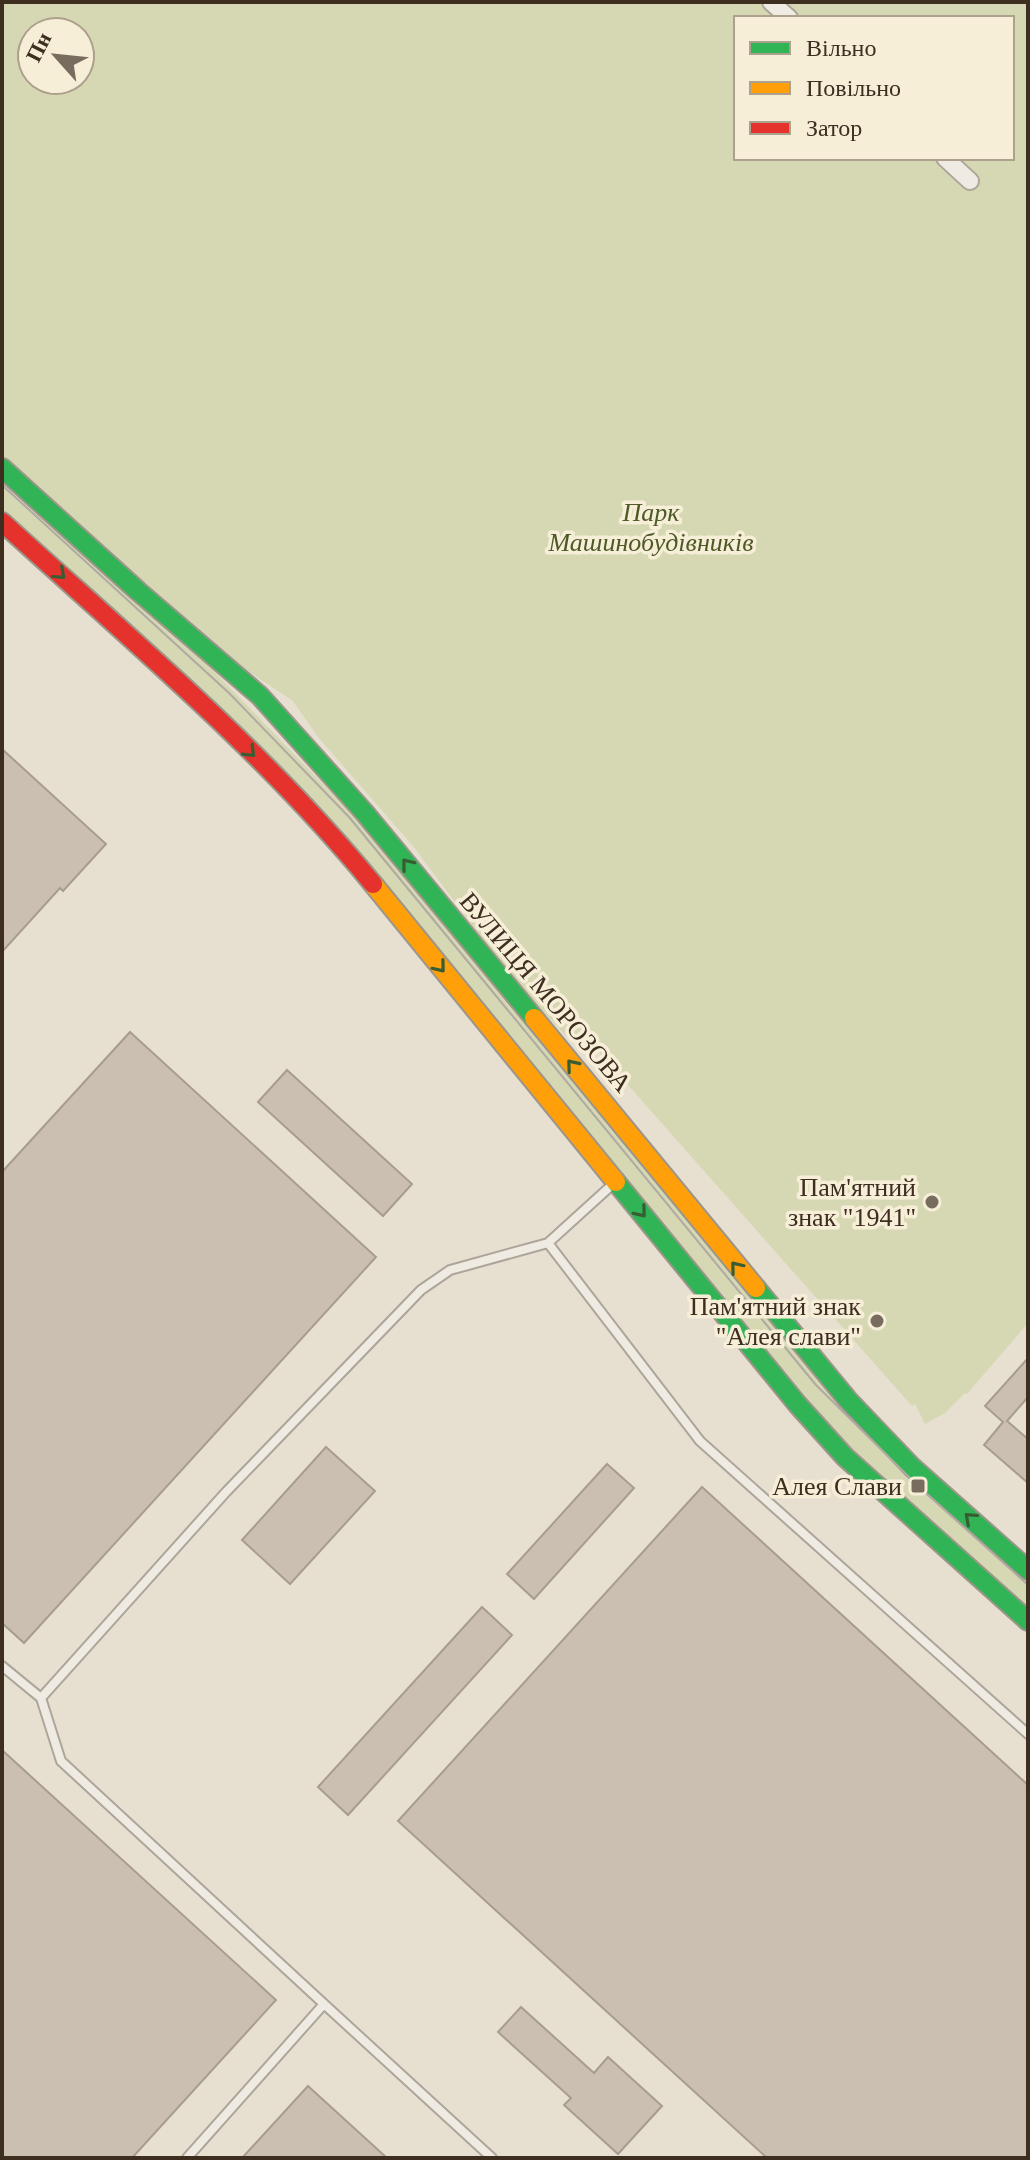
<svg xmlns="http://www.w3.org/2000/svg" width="1030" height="2160" viewBox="0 0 1030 2160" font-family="'Times New Roman',serif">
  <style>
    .green { fill: #d6d7b3; fill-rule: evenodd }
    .building { fill: #cbbfb2; stroke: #a89c90; stroke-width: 2 }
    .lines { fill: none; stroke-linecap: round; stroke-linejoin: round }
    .lane-casing { stroke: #ada599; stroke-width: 12 }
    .street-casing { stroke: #ada599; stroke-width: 20 }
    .fast-casing { stroke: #9c958a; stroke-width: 22 }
    .slow-casing { stroke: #9c958a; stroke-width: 22 }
    .jam-casing { stroke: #9c958a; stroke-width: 22 }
    .lane { stroke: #efebe3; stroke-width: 8 }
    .street { stroke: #efebe3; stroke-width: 16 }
    .fast { stroke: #30b455; stroke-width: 18 }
    .slow { stroke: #ff9f0a; stroke-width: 18 }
    .jam { stroke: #e5322d; stroke-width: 18 }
    .tram { stroke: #afaaa2; stroke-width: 2 }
    .oneway { stroke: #385d33 }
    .poi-dot { fill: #786c5e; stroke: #f7eed8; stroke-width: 3 }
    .labels { text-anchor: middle; stroke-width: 7; stroke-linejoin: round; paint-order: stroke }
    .park-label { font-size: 26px; font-style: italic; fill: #4d5a26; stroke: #f7eed8 }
    .street-label { font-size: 26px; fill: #3d2e20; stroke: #f7eed8 }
    .poi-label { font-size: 26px; fill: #3d2e20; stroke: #f7eed8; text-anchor: end }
  </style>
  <rect width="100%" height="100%" fill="#e7e0d1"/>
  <path class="green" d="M2,2H1028V1323L967,1394L965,1393L945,1413L925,1424L915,1404L912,1406L597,1050L567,1037L511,977L413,846L318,737L293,701L248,671L2,459ZM736,18H1012V158H736ZM32,32H80V80H32Z
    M2,478L199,656L360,822L694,1225L1028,1578V1610L849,1449L344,837L2,512Z"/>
  <path class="building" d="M2,749L106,844L63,891L60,888L2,952Z
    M130,1032L376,1257L24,1643L2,1623V1172Z
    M287,1070L412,1184L383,1216L258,1102Z
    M1028,1358V1397L1007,1421L1028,1439V1483L984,1445L1003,1422L985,1406Z
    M326,1447L375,1491L290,1584L242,1540Z
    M607,1464L634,1488L534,1599L507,1574Z
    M702,1487L1028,1785V2158H767L398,1821Z
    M482,1607L512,1635L348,1815L318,1787Z
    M2,1750L276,2000L132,2158H2Z
    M521,2007L594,2073L608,2057L662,2106L618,2154L564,2105L571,2098L498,2032Z
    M308,2086L387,2158H242Z"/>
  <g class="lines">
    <g class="lane-casing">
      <path id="lane" d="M548,1243L613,1184
        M2,1666L41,1698
        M324,2004L61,1761L41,1698L226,1492L421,1290L450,1270L548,1243L700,1441L1028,1734
        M187,2158L324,2004L492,2158"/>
    </g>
    <g class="street-casing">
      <path id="street" d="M771,2L789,18
        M945,158L970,181"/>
    </g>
    <g class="fast-casing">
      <path id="fast" d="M2,468L138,591L260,696L364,812L534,1018
        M616,1182L798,1405L845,1457L1028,1621
        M756,1288L848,1400L912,1467L1028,1570"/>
    </g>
    <g class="slow-casing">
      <path id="slow" d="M373,884L616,1182
        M534,1018L756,1288"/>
    </g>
    <g class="jam-casing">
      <path id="jam" d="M2,522C129,638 264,751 373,884"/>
    </g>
    <use href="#lane" class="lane"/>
    <use href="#street" class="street"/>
    <use href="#fast" class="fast"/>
    <use href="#slow" class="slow"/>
    <use href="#jam" class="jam"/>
    <path class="tram" d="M2,485L229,693L349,817L816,1385L918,1486L1028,1585"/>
  </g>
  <defs><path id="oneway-chevron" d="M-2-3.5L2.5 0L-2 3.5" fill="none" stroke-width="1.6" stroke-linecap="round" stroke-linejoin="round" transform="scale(2)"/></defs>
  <g class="oneway">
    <use href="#oneway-chevron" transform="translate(60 574) rotate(42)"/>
    <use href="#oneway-chevron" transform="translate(250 752) rotate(45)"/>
    <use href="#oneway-chevron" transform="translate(407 864) rotate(-129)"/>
    <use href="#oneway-chevron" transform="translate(440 967) rotate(51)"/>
    <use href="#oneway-chevron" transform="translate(572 1065) rotate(-130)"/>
    <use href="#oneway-chevron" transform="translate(641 1212) rotate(51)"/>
    <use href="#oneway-chevron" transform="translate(736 1267) rotate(-129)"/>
    <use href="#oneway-chevron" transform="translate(970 1518) rotate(-138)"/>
  </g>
  <g class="poi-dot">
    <circle cx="932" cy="1202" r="8"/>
    <circle cx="877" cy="1321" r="8"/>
    <rect x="910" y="1478" width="16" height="16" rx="4"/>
  </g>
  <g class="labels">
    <g class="park-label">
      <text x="651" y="521">Парк<tspan x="651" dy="30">Машинобудівників</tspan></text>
    </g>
    <g class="street-label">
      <text transform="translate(546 992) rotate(50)" y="9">ВУЛИЦЯ МОРОЗОВА</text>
    </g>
    <g class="poi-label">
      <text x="916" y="1196">Пам'ятний<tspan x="916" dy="30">знак "1941"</tspan></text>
      <text x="861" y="1315">Пам'ятний знак<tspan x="861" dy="30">"Алея слави"</tspan></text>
      <text x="902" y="1495">Алея Слави</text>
    </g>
  </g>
  <rect width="1030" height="2160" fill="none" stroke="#3d2e20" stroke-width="8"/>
  <rect x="734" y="16" width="280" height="144" fill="#f7eed8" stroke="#ada18e" stroke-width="2"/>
  <rect x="750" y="42" width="40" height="12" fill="#30b455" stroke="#ada18e" stroke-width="2"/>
  <text x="806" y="56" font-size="24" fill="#3d2e20">Вільно</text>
  <rect x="750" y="82" width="40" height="12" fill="#ff9f0a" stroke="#ada18e" stroke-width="2"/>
  <text x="806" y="96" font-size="24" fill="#3d2e20">Повільно</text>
  <rect x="750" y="122" width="40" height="12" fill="#e5322d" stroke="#ada18e" stroke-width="2"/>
  <text x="806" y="136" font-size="24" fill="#3d2e20">Затор</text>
  <g transform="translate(56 56) rotate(297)"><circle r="38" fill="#f7eed8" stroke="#ada18e" stroke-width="2"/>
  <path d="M0-6L14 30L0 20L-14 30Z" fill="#786c5e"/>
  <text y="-12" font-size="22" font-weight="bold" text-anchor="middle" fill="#3d2e20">Пн</text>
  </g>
</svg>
